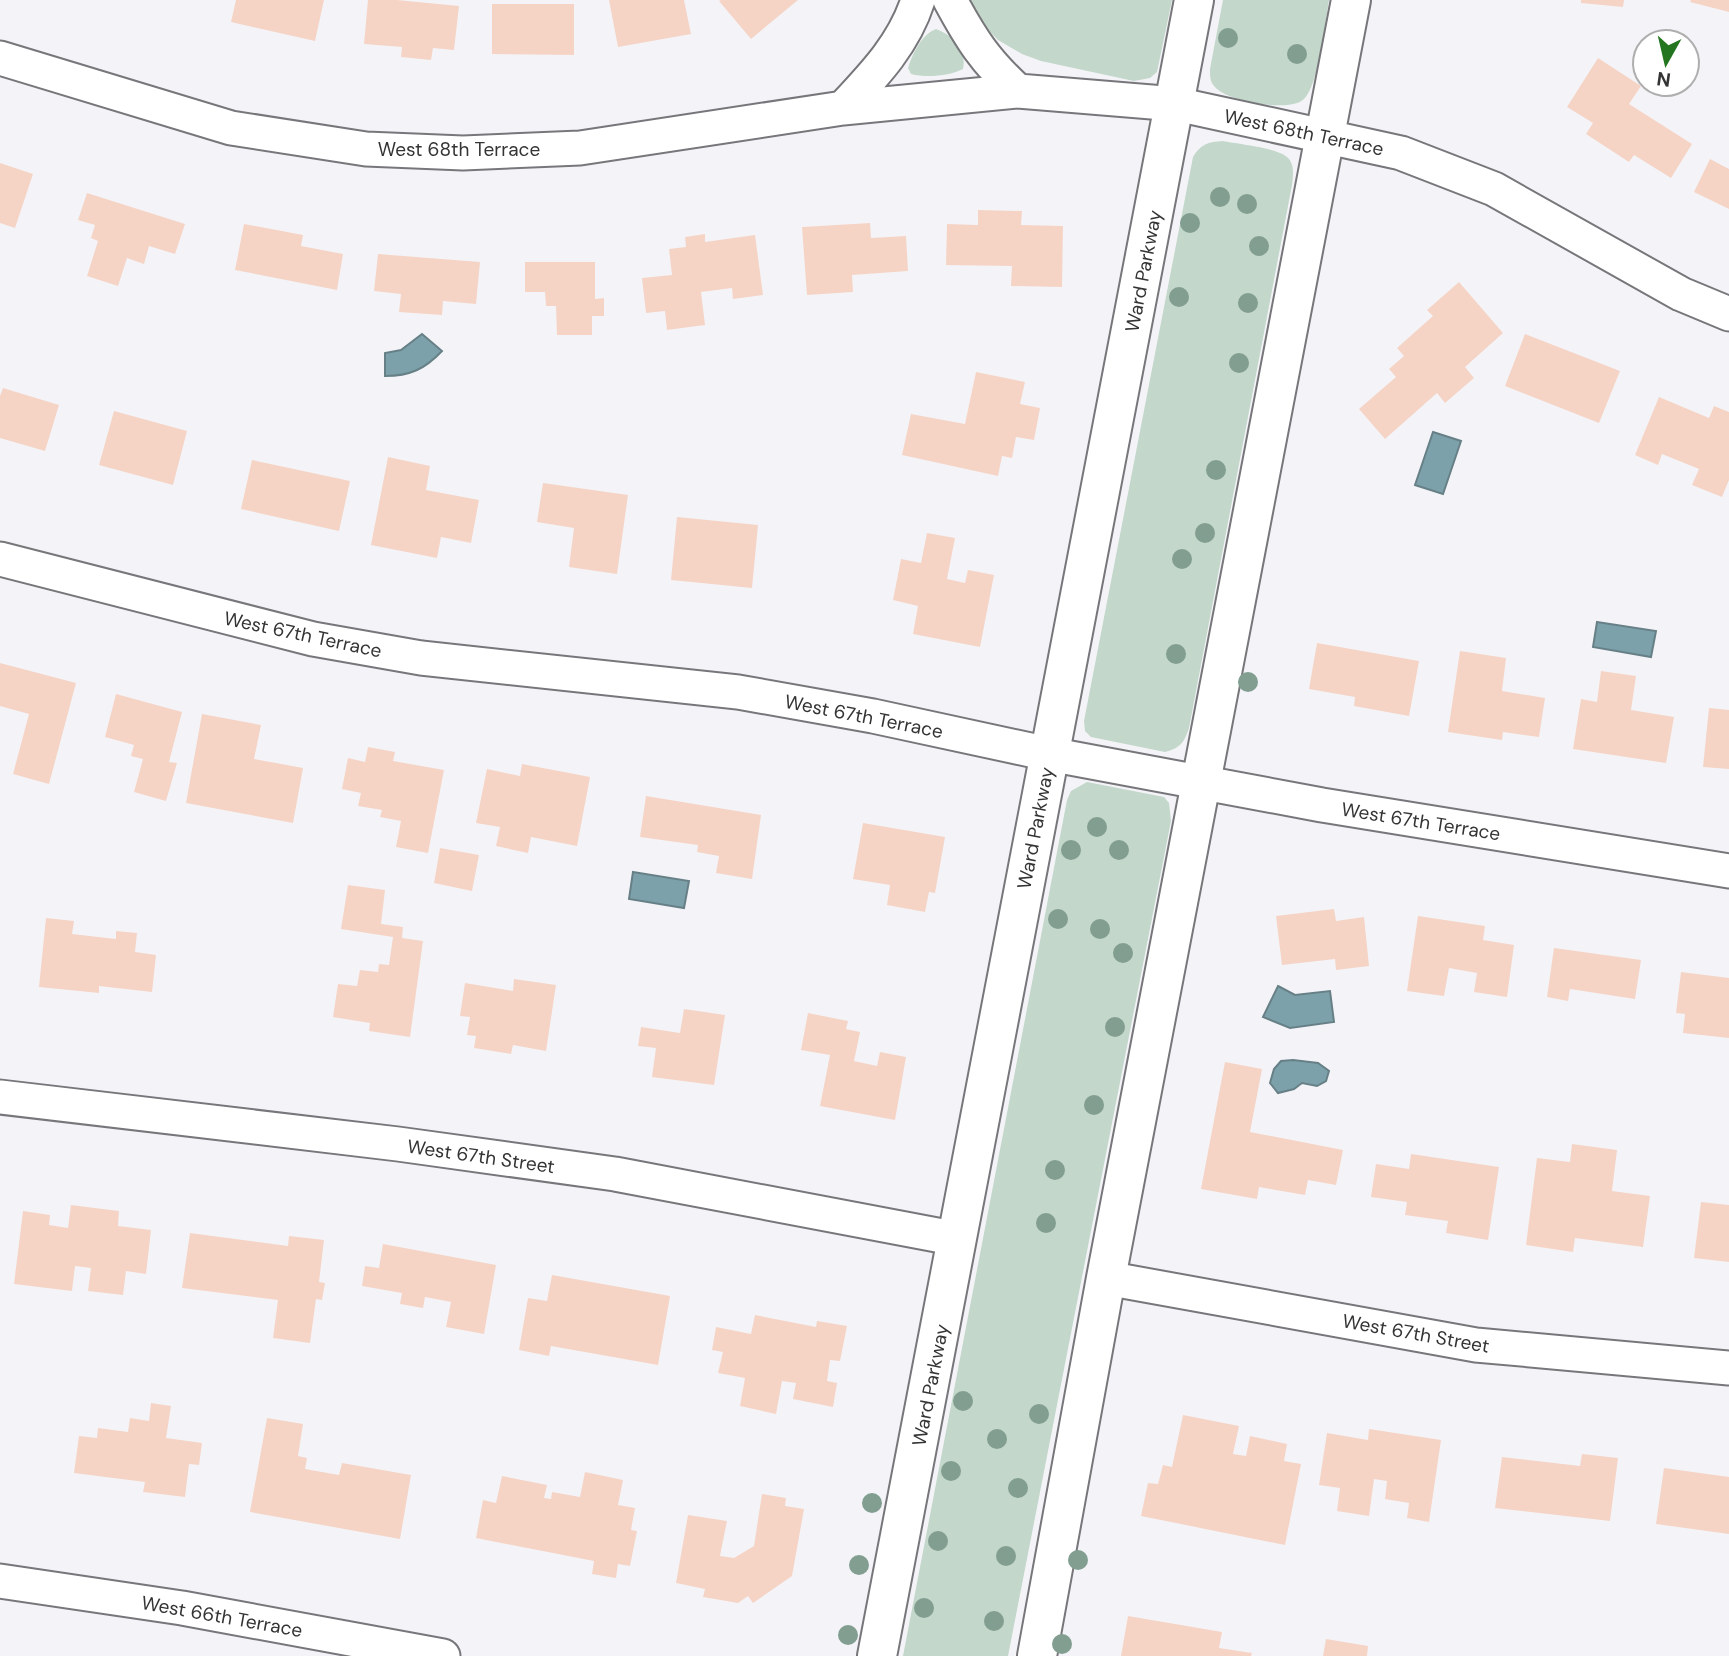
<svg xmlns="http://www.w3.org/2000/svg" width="1729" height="1656" viewBox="0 0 1729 1656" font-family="'DM Sans',sans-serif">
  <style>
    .green { fill: #c3d7ca }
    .water { fill: #7da1aa; stroke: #678087; stroke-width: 2 }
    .building { fill: #f5d4c6 }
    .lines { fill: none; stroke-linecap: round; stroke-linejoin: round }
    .minor-casing { stroke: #77777b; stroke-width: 37 }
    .primary-casing { stroke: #77777b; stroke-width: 42 }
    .minor { stroke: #fff; stroke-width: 33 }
    .primary { stroke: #fff; stroke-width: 38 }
    .tree { fill: #829e91 }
    .labels { text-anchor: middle; stroke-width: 6; stroke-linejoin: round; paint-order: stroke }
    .street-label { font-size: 19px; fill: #343435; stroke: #fff }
  </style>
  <rect width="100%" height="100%" fill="#f4f4f8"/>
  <path class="green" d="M968,0H1172L1157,72L1150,78L1134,81L1041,61L1022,54L998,40L979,21Z
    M1223,0H1329C1325,23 1319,84 1304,99C1290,113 1230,101 1217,89C1210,83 1210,78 1210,69Z
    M936,29C954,36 967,49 963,69C950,76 926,78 911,74L908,68C913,53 921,35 936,29Z
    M1223,141C1237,144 1280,148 1288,158C1295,165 1293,176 1292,185L1189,728C1184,743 1180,748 1165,752L1091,737L1085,731L1084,721L1193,157C1201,144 1208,142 1223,141Z
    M1087,782L1164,797L1169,803L1171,821L1008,1656H903L1067,800L1071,791Z"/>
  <path class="water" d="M422,334L442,351C425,369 410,376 385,376V353L401,350Z
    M1433,432L1461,441L1443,494L1415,485Z
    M1597,622L1656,631L1651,657L1593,647Z
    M633,872L689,881L684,908L629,899Z
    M1278,986L1295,995L1330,991L1334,1022L1290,1028L1263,1017Z
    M1293,1060L1318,1063L1329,1071L1326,1081L1317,1086L1302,1083L1294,1089L1278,1093L1270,1083L1274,1069L1281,1061Z"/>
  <path class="building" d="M236,0H324L315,41L231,22Z
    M368,0H397L459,6L454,50L433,48L431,60L401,57L402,47L364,44Z
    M609,0H684L691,34L618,47Z
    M721,0H798L751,39L719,1Z
    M1581,0H1624L1623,7L1581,3Z
    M1691,0H1729V12L1690,2Z
    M492,4H574V55L492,54Z
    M1598,58L1641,86L1629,104L1692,144L1671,178L1634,155L1629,162L1586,134L1593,123L1567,107Z
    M1710,159L1729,169V209L1694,192Z
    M0,163L33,174L15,228L0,223Z
    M87,193L185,224L175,254L149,246L144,264L127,258L118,286L87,276L98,241L91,238L95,225L78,220Z
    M978,210L1022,211L1021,225L1063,226L1062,287L1011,286L1012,266L946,265L947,224L978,225Z
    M870,223L871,238L906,236L908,271L852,275L853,292L807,295L802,227Z
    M244,224L303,235L301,246L343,254L337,290L235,270Z
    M705,234V242L755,235L763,295L733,299L732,288L701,292L705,325L667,330L665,311L646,313L642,278L672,275L669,249L686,247L685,237Z
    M378,254L480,262L476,304L443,301L442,315L399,312L401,294L374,291Z
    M525,262H595V299L604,298V316H592V335H557L556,306H546L545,292H525Z
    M1459,282L1503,333L1465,367L1474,378L1445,403L1437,393L1385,439L1359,409L1396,377L1389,369L1404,356L1397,348L1433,316L1427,310Z
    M1525,334L1620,371L1599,423L1505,386Z
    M976,372L1025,382L1020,404L1040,408L1034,440L1016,437L1012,458L1002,456L998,476L902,455L911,414L965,424Z
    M3,388L59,405L45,451L0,438V396Z
    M1659,397L1709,418L1714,406L1729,412V480L1722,497L1692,485L1699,469L1662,454L1658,465L1635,455Z
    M114,411L187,431L173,485L99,465Z
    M388,457L430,466L426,490L479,500L471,543L441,537L437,558L371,545Z
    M252,460L350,481L339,531L241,509Z
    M543,483L628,495L617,574L569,567L574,528L537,522Z
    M677,517L758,525L752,588L671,580Z
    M927,533L955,538L947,579L965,583L968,570L994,575L980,647L913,634L918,606L893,600L901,559L921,563Z
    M1317,643L1419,661L1409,716L1354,706L1355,697L1309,689Z
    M1460,651L1506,658L1502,691L1545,698L1539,737L1503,732L1502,740L1448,732Z
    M0,663L76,683L49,784L13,774L29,714L0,706Z
    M1601,671L1636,676L1631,710L1674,717L1666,763L1573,749L1581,699L1597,702Z
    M116,694L182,712L169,762L177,763L166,801L134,792L143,759L131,756L134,745L105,737Z
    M1709,708L1729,710V769L1703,767Z
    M202,714L261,725L254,759L303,768L293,823L186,803Z
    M368,747L395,752L393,761L444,770L428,853L396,847L401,821L380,817L382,810L358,806L361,793L342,789L348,758L365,762Z
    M522,764L590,777L577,846L531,837L528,853L496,846L500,827L476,823L487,769L520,776Z
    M646,796L761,815L752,879L716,873L719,856L697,852L698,845L640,837Z
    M863,823L945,837L935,893L929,892L925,912L887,905L890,885L853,879Z
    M440,848L479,855L472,891L434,883Z
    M348,885L385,890L381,924L403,927L402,938L423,941L410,1037L369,1031L370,1023L333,1017L338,984L357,986L360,970L378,972L379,964L389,965L393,937L341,929Z
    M1334,909L1336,921L1364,917L1369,966L1336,970L1335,959L1282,965L1276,916Z
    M1418,916L1485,926L1483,940L1514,945L1507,997L1474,992L1477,973L1449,968L1444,996L1407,991Z
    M46,918L74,921L72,934L116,939V931L137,933L135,952L156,955L152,992L99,986V993L39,987Z
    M1554,948L1641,960L1635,999L1570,989L1568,1001L1547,997Z
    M1681,972L1729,978V1038L1683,1033L1685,1014L1676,1013Z
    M514,979L556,985L546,1051L513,1045L511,1054L474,1048L476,1036L467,1035L470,1017L460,1016L465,983L513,991Z
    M684,1009L725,1015L714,1085L652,1077L656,1048L638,1046L641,1027L680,1033Z
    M808,1013L848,1021L846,1029L860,1032L854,1061L877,1066L880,1052L906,1057L895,1120L820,1106L830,1055L801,1050Z
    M1225,1062L1262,1069L1250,1132L1343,1150L1336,1185L1308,1180L1305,1195L1259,1187L1257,1199L1201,1189Z
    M1572,1144L1617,1150L1612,1191L1650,1196L1643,1247L1575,1238L1573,1252L1526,1245L1537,1158L1570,1162Z
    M1411,1154L1499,1167L1488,1240L1446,1233L1448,1221L1405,1215L1407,1202L1371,1197L1376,1164L1409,1169Z
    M1701,1202L1729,1205V1262L1694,1258Z
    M71,1205L119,1211L118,1226L151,1230L146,1274L126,1271L123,1295L88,1291L91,1268L75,1266L72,1291L14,1284L23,1211L50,1215L49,1225L68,1228Z
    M190,1233L288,1246L289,1236L324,1240L319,1282L325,1283L322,1300L316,1299L310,1343L273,1338L278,1300L182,1288Z
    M383,1244L496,1265L484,1334L446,1327L451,1302L425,1297L423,1308L400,1304L402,1293L362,1286L365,1266L379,1268Z
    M552,1275L670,1296L658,1365L551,1346L549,1356L519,1350L528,1298L547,1301Z
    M755,1315L816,1327L817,1321L847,1326L840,1361L830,1360L827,1381L837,1383L833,1407L793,1399L796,1383L782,1381L776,1414L740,1406L745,1378L718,1373L723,1352L712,1350L716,1327L751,1334Z
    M151,1403L171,1406L166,1438L202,1443L199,1465L189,1464L185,1497L143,1492L145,1482L74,1473L79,1436L97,1438L98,1428L128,1432L130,1418L149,1421Z
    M1183,1415L1239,1426L1233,1454L1246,1456L1250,1436L1287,1444L1284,1461L1301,1464L1285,1545L1141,1516L1148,1483L1158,1484L1163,1465L1172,1467Z
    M267,1418L303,1424L298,1456L307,1458L305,1469L339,1475L342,1463L411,1475L400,1539L250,1512Z
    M1369,1429L1441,1440L1429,1522L1407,1518L1409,1503L1385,1499L1387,1481L1374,1479L1369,1516L1337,1511L1340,1488L1319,1485L1327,1433L1368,1440Z
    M1582,1454L1618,1458L1610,1521L1495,1508L1502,1457L1580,1466Z
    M1664,1468L1729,1477V1534L1656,1524Z
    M585,1472L623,1480L618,1505L635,1508L631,1530L637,1531L630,1566L618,1564L616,1578L592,1574L594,1561L476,1538L483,1500L496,1503L502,1476L547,1485L544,1498L551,1499L552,1492L580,1497Z
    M762,1494L786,1498L785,1506L804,1509L792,1576L753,1603L748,1596L738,1603L703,1597L705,1589L676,1583L688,1515L727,1521L720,1556L734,1558L754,1546Z
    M1128,1616L1222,1632L1219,1648L1252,1653L1251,1656H1121Z
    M1326,1639L1368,1646L1367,1656H1323Z"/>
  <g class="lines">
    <g class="minor-casing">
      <path id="minor" d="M950,0C971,39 985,61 1018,91
        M0,58L231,128L366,149L463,153L580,148L843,108L1018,91L1176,104L1401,153L1494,189L1681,294L1729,314
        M843,108C874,75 904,44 918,0
        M0,559L313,639L421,658L738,692L873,716L1049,754L1322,805L1729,871
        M0,1097L398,1144L615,1174L958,1239
        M1106,1278L1476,1345L1729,1368
        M0,1581L182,1608L443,1656"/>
    </g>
    <g class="primary-casing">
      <path id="primary" d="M877,1656L1194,0
        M1037,1656L1106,1278L1351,0"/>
    </g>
    <use href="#minor" class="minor"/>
    <use href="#primary" class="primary"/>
  </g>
  <g class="tree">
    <circle cx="1228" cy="38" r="10"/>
    <circle cx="1297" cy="54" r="10"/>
    <circle cx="1220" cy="197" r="10"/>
    <circle cx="1247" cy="204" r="10"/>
    <circle cx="1190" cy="223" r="10"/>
    <circle cx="1259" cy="246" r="10"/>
    <circle cx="1179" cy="297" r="10"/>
    <circle cx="1248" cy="303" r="10"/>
    <circle cx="1239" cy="363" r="10"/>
    <circle cx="1216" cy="470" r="10"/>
    <circle cx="1205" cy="533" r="10"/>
    <circle cx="1182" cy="559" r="10"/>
    <circle cx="1176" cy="654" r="10"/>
    <circle cx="1248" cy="682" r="10"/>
    <circle cx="1097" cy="827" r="10"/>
    <circle cx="1071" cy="850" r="10"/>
    <circle cx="1119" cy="850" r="10"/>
    <circle cx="1058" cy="919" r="10"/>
    <circle cx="1100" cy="929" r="10"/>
    <circle cx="1123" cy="953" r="10"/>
    <circle cx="1115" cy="1027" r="10"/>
    <circle cx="1094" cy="1105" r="10"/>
    <circle cx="1055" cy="1170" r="10"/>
    <circle cx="1046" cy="1223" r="10"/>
    <circle cx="963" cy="1401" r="10"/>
    <circle cx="1039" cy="1414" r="10"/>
    <circle cx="997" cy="1439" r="10"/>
    <circle cx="951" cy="1471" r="10"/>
    <circle cx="1018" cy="1488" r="10"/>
    <circle cx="872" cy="1503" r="10"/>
    <circle cx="938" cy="1541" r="10"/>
    <circle cx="1006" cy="1556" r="10"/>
    <circle cx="1078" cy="1560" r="10"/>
    <circle cx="859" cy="1565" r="10"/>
    <circle cx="924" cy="1608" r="10"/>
    <circle cx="994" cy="1621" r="10"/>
    <circle cx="848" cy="1635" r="10"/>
    <circle cx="1062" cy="1644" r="10"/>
  </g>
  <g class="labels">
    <g class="street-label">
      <text transform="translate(1304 132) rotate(12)" y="7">West 68th Terrace</text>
      <text x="459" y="156">West 68th Terrace</text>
      <text transform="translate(1143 271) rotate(-79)" y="7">Ward Parkway</text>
      <text transform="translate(303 634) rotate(12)" y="7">West 67th Terrace</text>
      <text transform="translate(864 716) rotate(11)" y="7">West 67th Terrace</text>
      <text transform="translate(1421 821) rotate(9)" y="7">West 67th Terrace</text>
      <text transform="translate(1035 828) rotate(-79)" y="7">Ward Parkway</text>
      <text transform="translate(481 1156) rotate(8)" y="7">West 67th Street</text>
      <text transform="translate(1416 1333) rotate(10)" y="7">West 67th Street</text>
      <text transform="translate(930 1385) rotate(-79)" y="7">Ward Parkway</text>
      <text transform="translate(222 1616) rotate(10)" y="7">West 66th Terrace</text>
    </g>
  </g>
  <g transform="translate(1666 63) rotate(188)"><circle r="33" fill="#ffffff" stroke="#aeaeae" stroke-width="2"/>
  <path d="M0-5L12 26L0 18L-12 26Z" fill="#23751f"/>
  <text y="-10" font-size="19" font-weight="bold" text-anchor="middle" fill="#343435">N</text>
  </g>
</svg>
